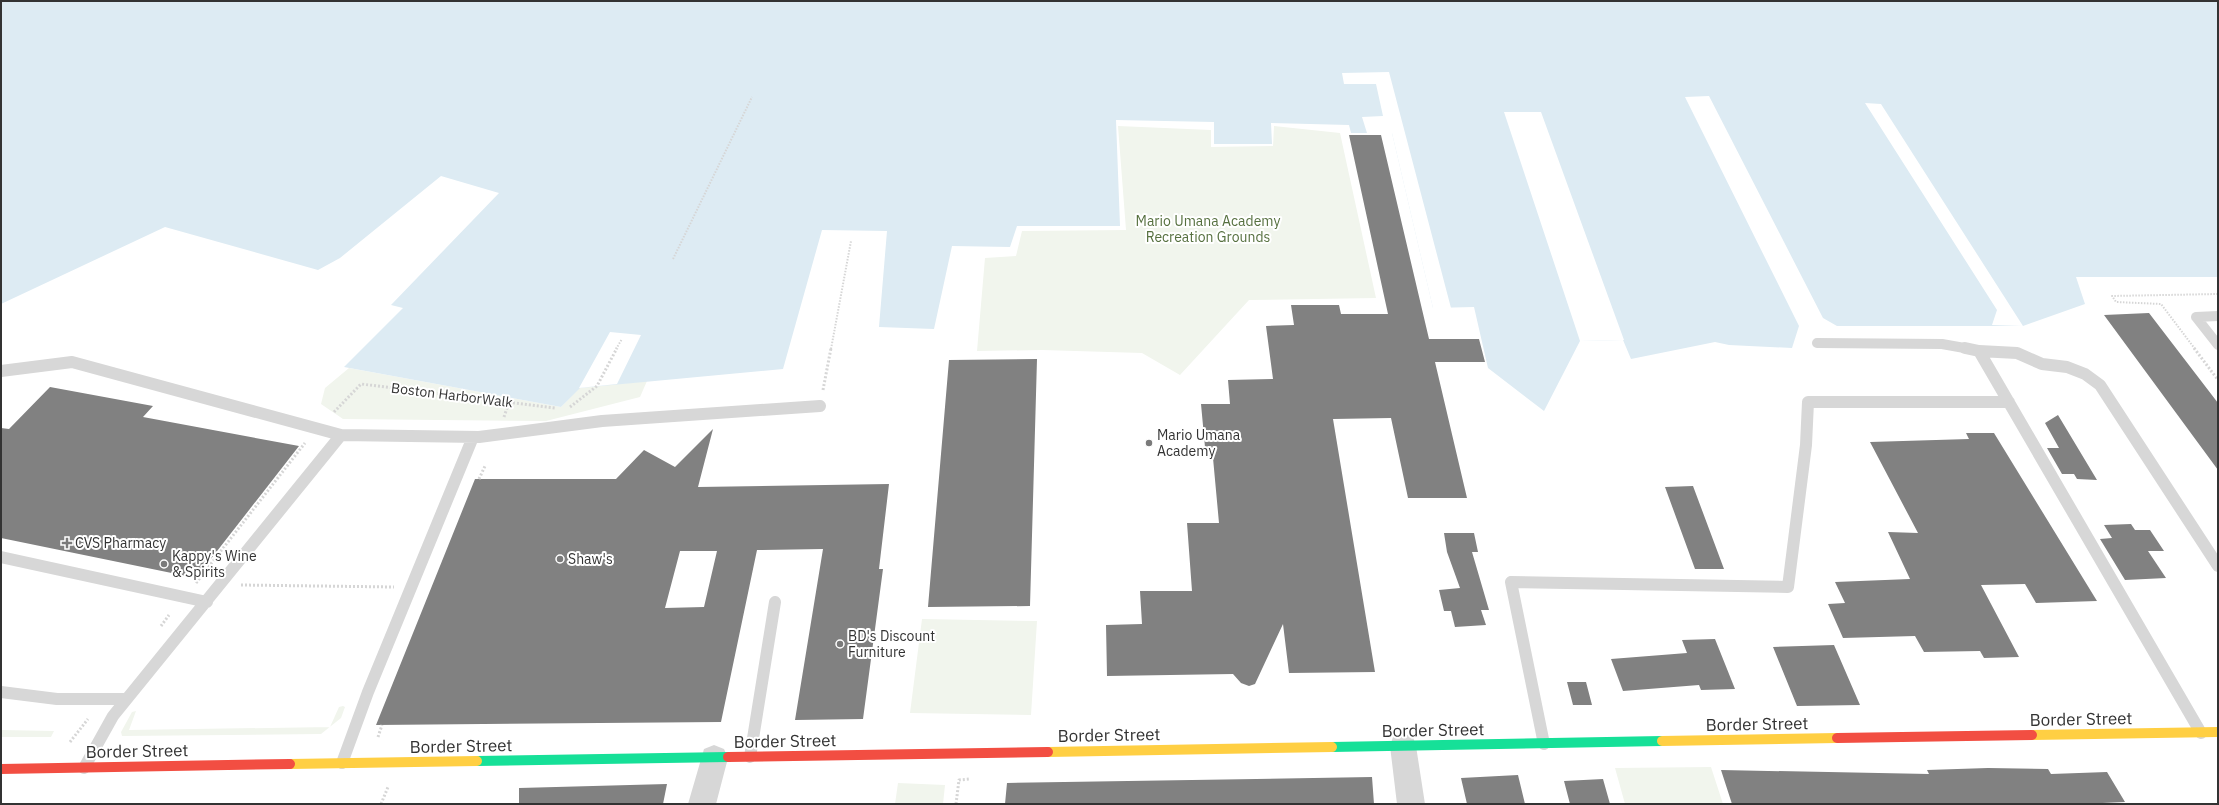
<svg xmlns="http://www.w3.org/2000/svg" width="2219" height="805" viewBox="0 0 2219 805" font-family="'IBM Plex Sans',sans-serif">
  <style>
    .green { fill: #f1f5ed }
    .water { fill: #ddebf3 }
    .pier { fill: #fff }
    .building { fill: #818181; fill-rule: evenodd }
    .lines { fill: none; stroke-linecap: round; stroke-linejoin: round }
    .path-far1 { stroke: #d6d6d6; stroke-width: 2; stroke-dasharray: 1.5 1.5; stroke-linecap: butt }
    .path { stroke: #d6d6d6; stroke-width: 3; stroke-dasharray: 2 2; stroke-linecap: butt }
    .lane-far1 { stroke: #d7d7d7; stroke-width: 10 }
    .lane { stroke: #d7d7d7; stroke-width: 12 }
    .street { fill: #d7d7d7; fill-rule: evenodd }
    .fast { stroke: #16e098; stroke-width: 10 }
    .slow { stroke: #ffcf43; stroke-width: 10 }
    .jam { stroke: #f24e42; stroke-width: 10 }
    .poi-dot { fill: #7a7a7a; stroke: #fff; stroke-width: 1.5 }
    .labels { text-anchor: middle; stroke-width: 4; stroke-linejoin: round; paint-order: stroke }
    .park-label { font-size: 14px; fill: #56703f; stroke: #fff }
    .street-label { font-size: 14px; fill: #333; stroke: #fff }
    .poi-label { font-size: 14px; fill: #333; stroke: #fff; text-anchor: start }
    .near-street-label { font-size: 17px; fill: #333; stroke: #fff }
  </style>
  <rect width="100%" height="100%" fill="#fff"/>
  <path class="green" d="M1118,126L1211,130V147L1273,146L1274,126L1340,133L1376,298L1249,300L1180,375L1142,353L1042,350L977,351L985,258L1016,256L1022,231L1126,230Z
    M349,368L561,407L579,388L647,381L640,397L546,421L343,419L321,404L325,388Z
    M922,619L1037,621L1031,715L910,713Z
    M343,706L345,707L341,718L321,734L122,736L121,732L132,712L136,711L129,730L330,727L339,707Z
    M1,730L54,731L51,737H1Z
    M1711,767L1723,804H1625L1615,768Z
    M898,783L945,785L943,804H895Z"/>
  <path class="water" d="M1,1H2218V277H2076L2085,304L2023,326H1799L1792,348L1729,345L1715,342L1631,359L1623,340L1580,341L1544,411L1488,368L1474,307L1433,308L1392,133H1351L1349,125L1271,123L1272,144H1214V122L1116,120L1120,226H1017L1010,247L952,246L934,329L879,327L887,231L822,230L783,369L580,388L561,407L344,367L403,308L391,305L499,193L441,176L340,258L318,270L165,227L1,304Z"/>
  <path class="pier" d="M1389,72L1451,308H1433L1392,133H1367L1362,117L1383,116L1376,84H1344L1342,73Z
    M1709,96L1823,318L1837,326H1799L1685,97Z
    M1865,103L1881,104L2023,326L1992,325L1997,310Z
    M1504,112H1541L1624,340L1580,341Z
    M610,332L641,335L617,384L579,388Z"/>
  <path class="building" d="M1349,135H1381L1429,339H1479L1485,362H1435L1467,498H1408L1391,418L1333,419L1375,672L1289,673L1283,624L1255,684L1249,686L1241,683L1233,674L1107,676L1106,625L1142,624L1140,591H1192L1187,523H1219L1213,458H1206L1201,404H1230L1228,380L1273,379L1266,326L1294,325L1291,305H1339L1341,314H1388Z
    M2149,313L2218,403V470L2104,315Z
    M1037,359L1030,606L928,607L949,360Z
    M50,387L153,406L143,417L299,446L196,578L1,538V428L9,429Z
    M2058,415L2097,480L2077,479L2074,474H2062L2047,448H2059L2045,423Z
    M713,429L698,487L889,484L879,569H883L863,719L795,720L823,549L757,550L721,722L376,725L475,479H616L644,450L675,467ZM680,551H717L704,607L665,608Z
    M1966,433H1994L2097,601L2036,603L2025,584L1981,585L2019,657L1984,658L1980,651L1924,652L1915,636L1843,638L1828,604L1845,603L1835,582L1910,579L1888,532L1918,533L1870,442L1969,439Z
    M1693,486L1724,569H1695L1665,487Z
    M2131,524L2135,530H2150L2164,551H2148L2166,578L2125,580L2100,539L2112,538L2104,525Z
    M1444,533H1474L1478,552H1472L1489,610H1481L1486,625L1455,627L1451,611H1444L1439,590L1460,588L1447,552Z
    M1715,639L1735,689L1701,690L1699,685L1623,691L1611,659L1687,653L1682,640Z
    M1834,645L1860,705L1797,706L1773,647Z
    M1567,682H1586L1592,705H1573Z
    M1988,768L2048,769L2051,774L2107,772L2125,802L2080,804H1732L1721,770L1929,774L1927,770Z
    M1518,775L1525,804H1467L1461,778Z
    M1372,777L1374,804H1005L1007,783Z
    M1603,779L1610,804H1570L1564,781Z
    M667,784L663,804H519V788Z"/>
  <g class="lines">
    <path class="path-far1" d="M673,259L752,97
      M616,349L622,339
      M831,349L851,241
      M2195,349L2161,304L2116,302L2112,296L2218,294"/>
    <path class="path" d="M2194,348L2218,380
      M823,390L831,348
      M570,407L597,386L617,348
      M334,412L361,384L555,408
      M504,417L509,402
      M479,479L485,466
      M196,583L305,443
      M241,585L394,587
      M161,626L169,615
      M378,737L382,725
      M70,742L88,719
      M381,804L388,787
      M956,804L959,780L970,779"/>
    <path class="lane-far1" d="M2196,317L2218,345
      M2196,317L2218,316
      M1817,343L1942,344L1970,349"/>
    <path class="lane" d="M1965,348L1979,351
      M1,371L72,362L341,435L479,437L602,421L820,406
      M1,557L207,602
      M1,692L57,699H126
      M2201,733L1979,351L2017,353L2042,364L2067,367L2085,374L2100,385L2218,566
      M1544,744L1511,582L1788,587L1806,445L1808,402H2009
      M750,757L775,602
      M342,763L368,692L473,437
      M84,768L113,716L341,435"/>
    <path class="street" d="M1403,733L1413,737L1416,746L1425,804H1397L1390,746L1393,737Z
      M714,745L724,749L728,758L716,804H688L704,749Z"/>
    <path class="fast" d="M1332,747L1662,741
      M477,761L728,757"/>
    <path class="slow" d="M2032,735L2218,732
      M1662,741L1837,738
      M1048,752L1332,747
      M290,764L477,761"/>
    <path class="jam" d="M1837,738L2032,735
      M728,757L1048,752
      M1,769L290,764"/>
  </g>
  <g class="poi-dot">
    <circle cx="1149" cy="443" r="4"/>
    <path d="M65 537h4v4h4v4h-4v4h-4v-4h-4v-4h4z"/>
    <circle cx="560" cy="559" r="4"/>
    <circle cx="164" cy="564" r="4"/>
    <circle cx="840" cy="644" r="4"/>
  </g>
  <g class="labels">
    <g class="park-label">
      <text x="1208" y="226">Mario Umana Academy<tspan x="1208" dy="16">Recreation Grounds</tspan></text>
    </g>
    <g class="street-label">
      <text transform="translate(452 395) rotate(7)" y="5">Boston HarborWalk</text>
    </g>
    <g class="poi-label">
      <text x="1157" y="440">Mario Umana<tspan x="1157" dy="16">Academy</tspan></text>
      <text x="75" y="548">CVS Pharmacy</text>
      <text x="172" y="561">Kappy's Wine<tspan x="172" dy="16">&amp; Spirits</tspan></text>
      <text x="568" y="564">Shaw's</text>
      <text x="848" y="641">BD's Discount<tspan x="848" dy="16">Furniture</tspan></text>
    </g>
    <g class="near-street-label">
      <text transform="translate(2081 719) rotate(-1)" y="6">Border Street</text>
      <text transform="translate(1757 724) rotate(-1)" y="6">Border Street</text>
      <text transform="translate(1433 730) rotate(-1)" y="6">Border Street</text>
      <text transform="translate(1109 735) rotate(-1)" y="6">Border Street</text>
      <text transform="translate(785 741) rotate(-1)" y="6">Border Street</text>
      <text transform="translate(461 746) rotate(-1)" y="6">Border Street</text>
      <text transform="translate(137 751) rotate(-1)" y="6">Border Street</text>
    </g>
  </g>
  <rect width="2219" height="805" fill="none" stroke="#333333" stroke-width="4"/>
</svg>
